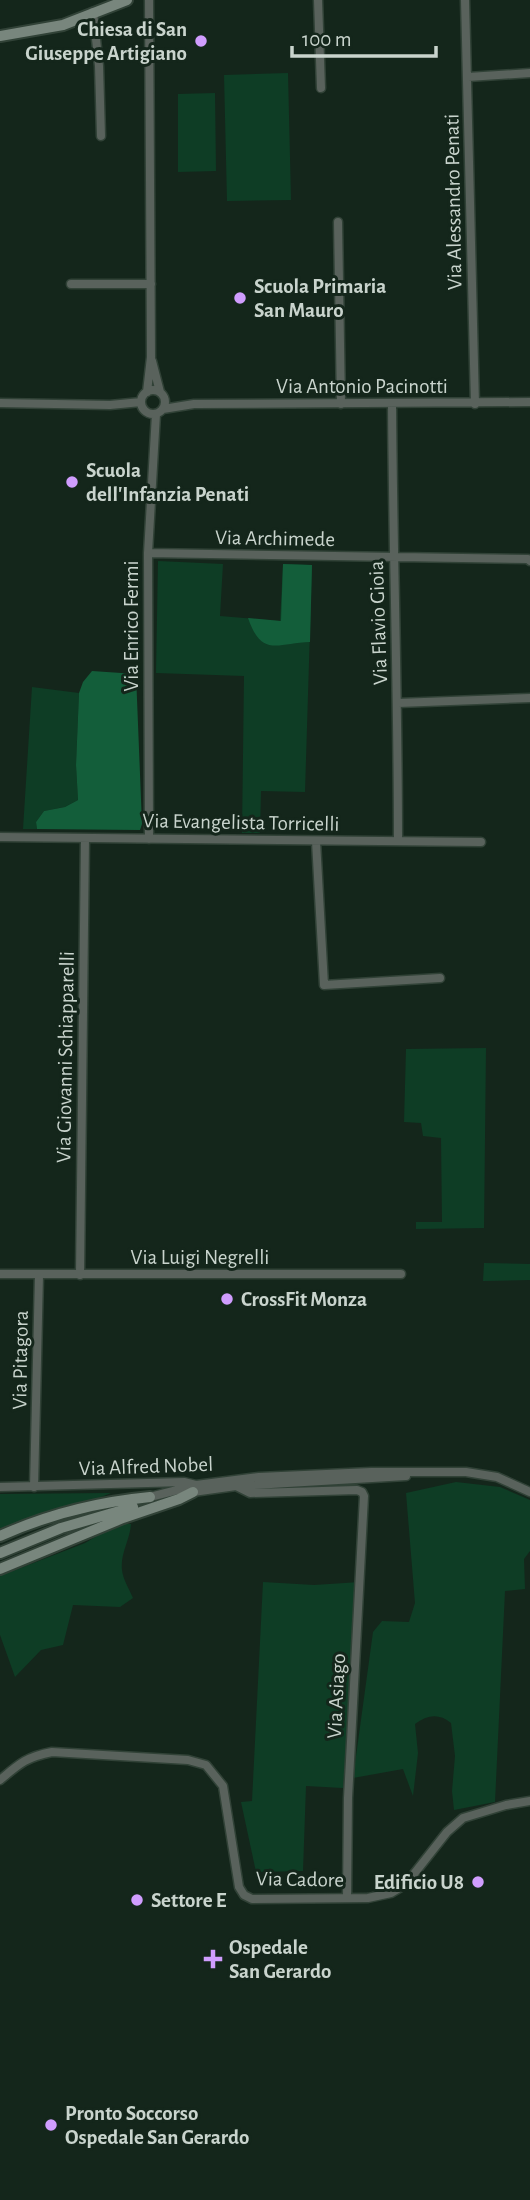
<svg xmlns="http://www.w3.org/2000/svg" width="530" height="2200" viewBox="0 0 530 2200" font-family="'Alegreya Sans',sans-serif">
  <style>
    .green { fill: #0e3d25 }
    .forest { fill: #135e3a }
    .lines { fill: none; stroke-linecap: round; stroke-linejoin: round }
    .street-casing { stroke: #314237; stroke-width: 11 }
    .secondary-casing { stroke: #314237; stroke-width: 14 }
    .street { stroke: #59625c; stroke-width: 8 }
    .secondary { stroke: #78867d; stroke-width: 10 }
    .poi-dot { fill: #d09dfe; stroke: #14261b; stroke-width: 2.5 }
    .labels { text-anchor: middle; stroke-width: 6; stroke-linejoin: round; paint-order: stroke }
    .poi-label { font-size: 21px; font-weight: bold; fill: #c9d4cd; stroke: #14261b; text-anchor: start }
    .street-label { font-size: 21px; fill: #c9d4cd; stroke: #14261b }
  </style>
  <rect width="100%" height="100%" fill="#14261b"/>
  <path class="green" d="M288,73L291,200L227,201L224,75Z
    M215,93L216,171L178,172V94Z
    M158,561L223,564L220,616L280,621L283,564L312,565L305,792L261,791L260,833H242L244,676L156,673Z
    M32,687L79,693L76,765L78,800L65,807L44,811L36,822L37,829H23Z
    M486,1048L484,1228L416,1229V1222H442L441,1138L423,1136L421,1123L404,1122L406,1049Z
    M484,1263L530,1264V1280L483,1281Z
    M456,1482L500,1487L530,1500V1551L524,1559L525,1589L505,1591L495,1802L454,1810L452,1791L455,1756L451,1723C439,1713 427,1715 415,1724L418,1753L413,1796L403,1769L353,1778L373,1632L382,1621L409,1622L415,1603L406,1493Z
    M111,1493C75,1509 36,1515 0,1531V1494Z
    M117,1524H131C130,1540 120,1554 122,1570C123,1579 129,1589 133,1598L120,1607L73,1605L63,1645L41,1650L15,1677L0,1635V1576L85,1543Z
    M263,1582L314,1585L360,1582L343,1788L306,1786L303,1871L256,1872L241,1802L252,1801Z"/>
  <path class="forest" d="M283,564L312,565L310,642C277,643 262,658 248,618L281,621Z
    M92,671L136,674L142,824L140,830L37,829L36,822L44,811L65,807L78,800L76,765L79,693L83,682Z"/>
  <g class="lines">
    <g class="street-casing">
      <path id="street" d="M318,0L321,88
        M465,0L475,404
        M93,12L99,66L101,136
        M468,77L530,73
        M338,222L341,404
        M71,284H151
        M152,361L160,392
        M141 402a12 12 0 1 1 24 0a12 12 0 1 1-24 0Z
        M147,392L151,357L149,0
        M0,403L110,405L141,402
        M392,404C393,550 398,695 398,841
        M163,409L194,404L530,402
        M148,553L528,559L530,561
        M398,703L530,698
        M0,837L481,842
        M149,839L148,553L156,414
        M316,841L324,985L440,978
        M0,1274H401
        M80,1275L85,838
        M236,1486L250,1493L357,1490L362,1492L364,1496L348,1798L347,1898
        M0,1487L184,1482L196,1485L259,1477L371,1472H466L497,1477L530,1492
        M34,1487L39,1275
        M193,1492L236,1486L406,1476
        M150,1497L193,1486
        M0,1780C19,1764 26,1757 52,1752L188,1760L206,1765L223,1786L239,1887L244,1895L252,1899L368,1898L391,1893L406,1884L447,1832L463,1818L506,1805L530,1801"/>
    </g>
    <g class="secondary-casing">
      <path id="secondary" d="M0,36L63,25L127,0
        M0,1536C49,1514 97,1502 150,1497
        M0,1553L61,1528L133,1507
        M0,1569L123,1518L179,1499L193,1492"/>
    </g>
    <use href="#street" class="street"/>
    <use href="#secondary" class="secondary"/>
  </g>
  <g class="poi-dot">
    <circle cx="201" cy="41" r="7"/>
    <circle cx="240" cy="298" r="7"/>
    <circle cx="72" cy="482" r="7"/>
    <circle cx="227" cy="1299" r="7"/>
    <circle cx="478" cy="1882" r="7"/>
    <circle cx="137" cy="1900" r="7"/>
    <path d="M209.5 1948.5h7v7h7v7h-7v7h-7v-7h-7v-7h7z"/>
    <circle cx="51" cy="2125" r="7"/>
  </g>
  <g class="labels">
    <g class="poi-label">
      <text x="187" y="36" text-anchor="end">Chiesa di San<tspan x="187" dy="24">Giuseppe Artigiano</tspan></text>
      <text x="254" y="293">Scuola Primaria<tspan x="254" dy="24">San Mauro</tspan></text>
      <text x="86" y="477">Scuola<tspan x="86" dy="24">dell'Infanzia Penati</tspan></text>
      <text x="241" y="1306">CrossFit Monza</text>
      <text x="464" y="1889" text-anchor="end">Edificio U8</text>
      <text x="151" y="1907">Settore E</text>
      <text x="229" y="1954">Ospedale<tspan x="229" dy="24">San Gerardo</tspan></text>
      <text x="65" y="2120">Pronto Soccorso<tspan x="65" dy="24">Ospedale San Gerardo</tspan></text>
    </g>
    <g class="street-label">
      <text transform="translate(453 202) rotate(-91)" y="7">Via Alessandro Penati</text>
      <text x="362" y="393">Via Antonio Pacinotti</text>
      <text transform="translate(275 538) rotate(1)" y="7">Via Archimede</text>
      <text transform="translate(378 623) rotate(-92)" y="7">Via Flavio Gioia</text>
      <text transform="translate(131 626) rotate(-90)" y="7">Via Enrico Fermi</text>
      <text transform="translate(241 822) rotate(1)" y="7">Via Evangelista Torricelli</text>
      <text transform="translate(65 1057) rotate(-89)" y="7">Via Giovanni Schiapparelli</text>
      <text x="200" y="1264">Via Luigi Negrelli</text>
      <text transform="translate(20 1360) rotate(-89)" y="7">Via Pitagora</text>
      <text transform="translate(146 1466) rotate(-2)" y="7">Via Alfred Nobel</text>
      <text transform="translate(336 1696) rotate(-87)" y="7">Via Asiago</text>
      <text transform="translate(300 1879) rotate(1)" y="7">Via Cadore</text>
    </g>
  </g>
  <path d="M292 46v10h144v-10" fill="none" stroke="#c9d4cd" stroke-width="3.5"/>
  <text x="302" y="46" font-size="21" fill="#c9d4cd" stroke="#14261b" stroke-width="5" paint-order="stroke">100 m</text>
</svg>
